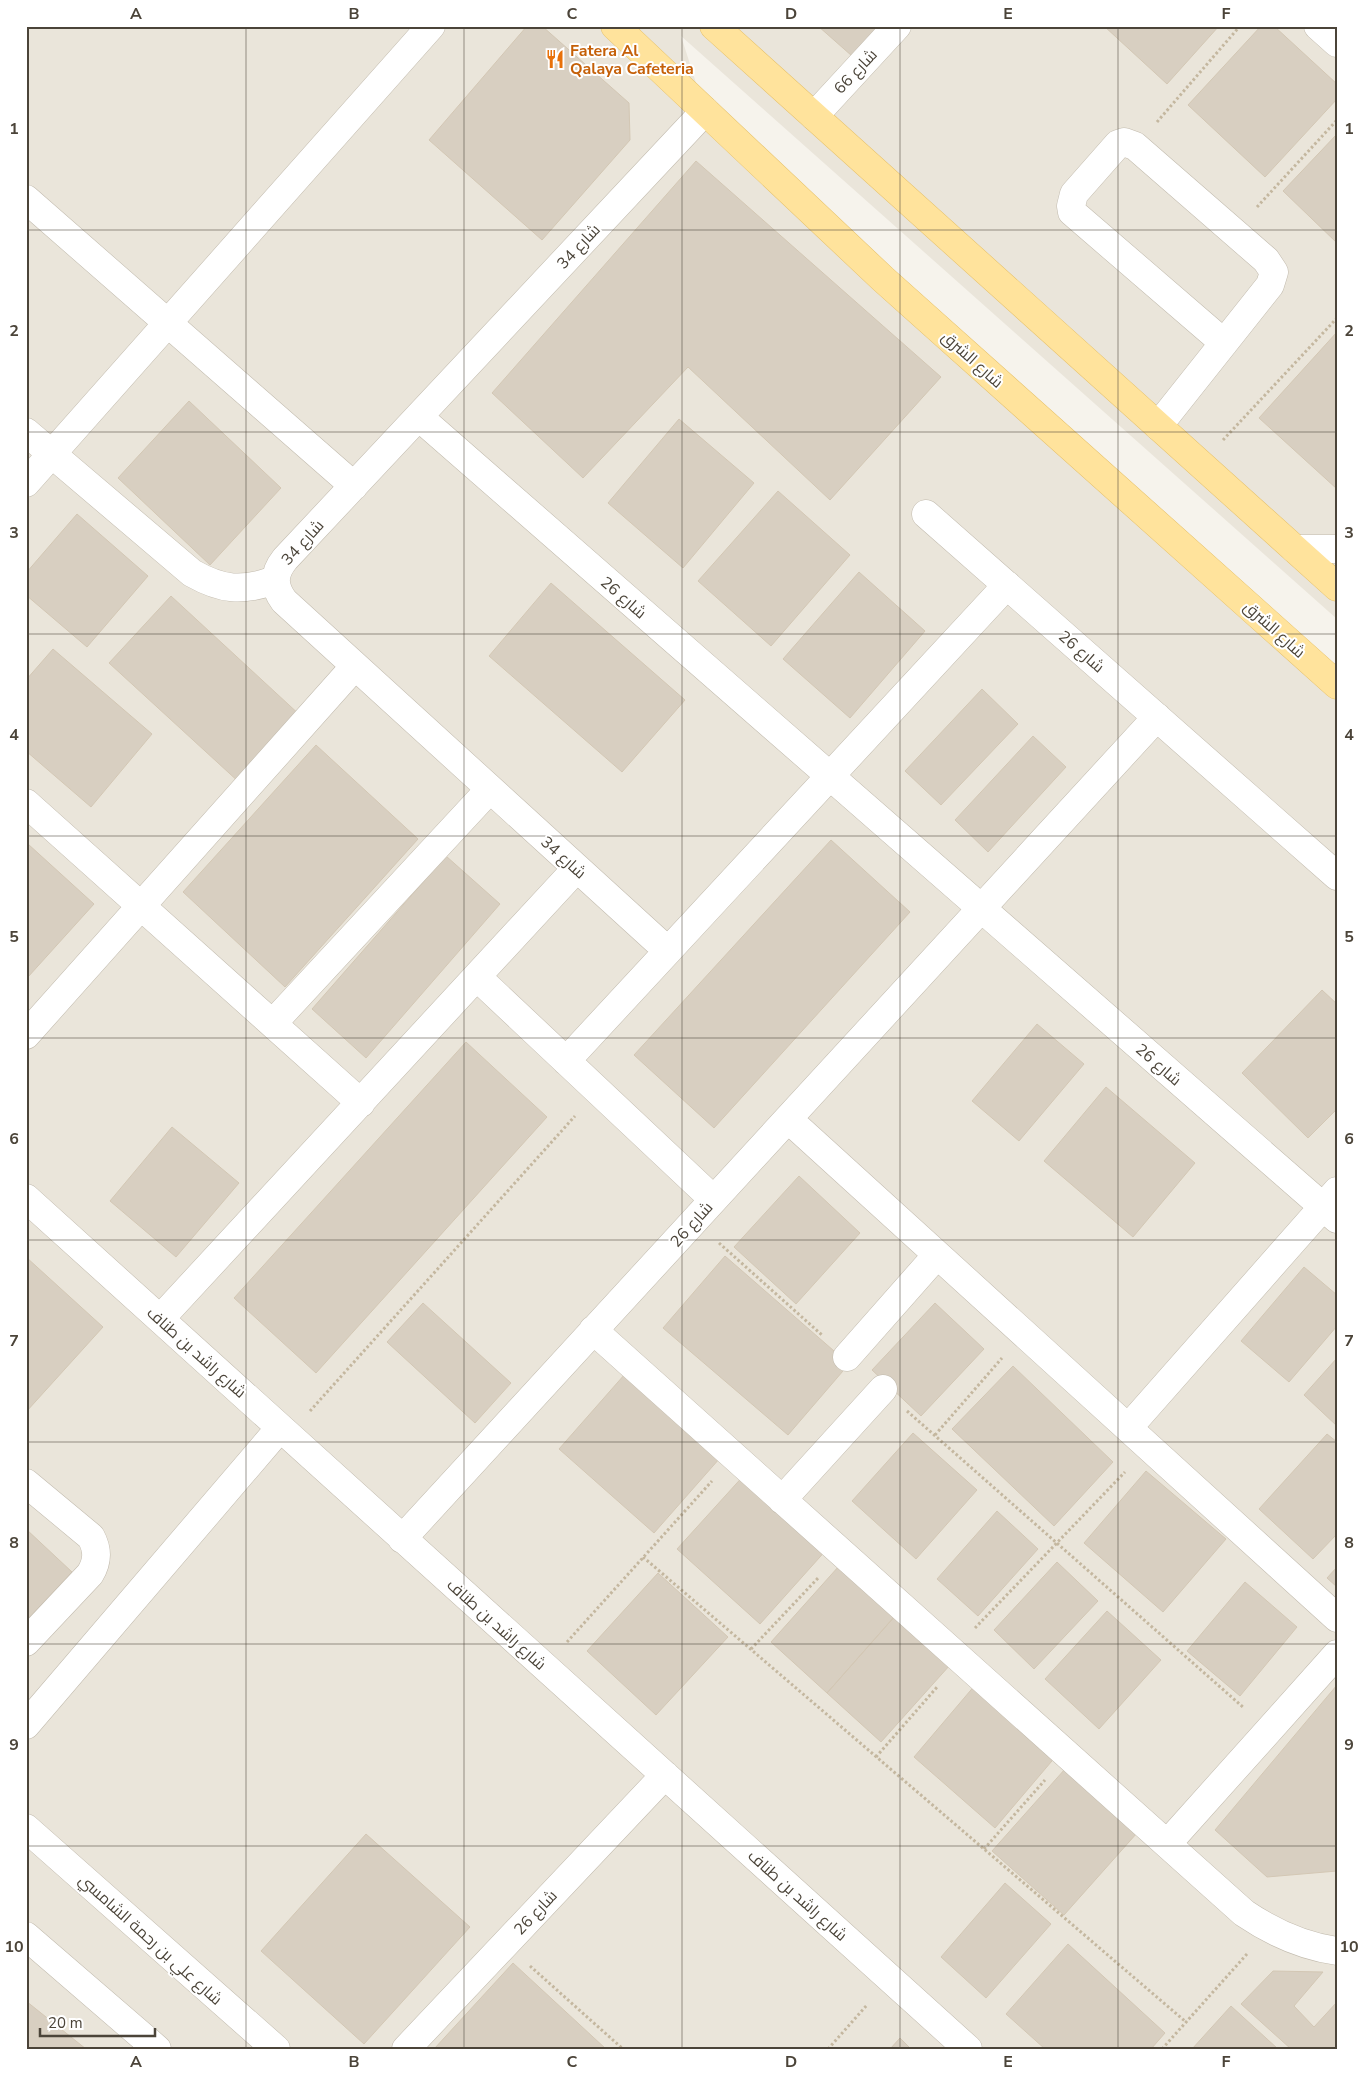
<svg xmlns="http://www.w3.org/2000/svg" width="1363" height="2075" viewBox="0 0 1363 2075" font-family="'Nunito Sans',Cairo,sans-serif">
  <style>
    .residential { fill: #eae5da }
    .building { fill: #d8cfc1; stroke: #d3c7b4 }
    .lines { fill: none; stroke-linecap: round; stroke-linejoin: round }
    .minor-casing { stroke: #c2bbae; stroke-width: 29 }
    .major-casing { stroke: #e6c16a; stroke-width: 29 }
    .path { stroke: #c4b79f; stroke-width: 3; stroke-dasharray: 2.5 2.5; stroke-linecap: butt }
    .minor { stroke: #fff; stroke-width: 28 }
    .major { stroke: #ffe39c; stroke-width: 28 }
    .grid { fill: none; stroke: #4b4439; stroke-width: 1; stroke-opacity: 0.55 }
    .labels { text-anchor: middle; stroke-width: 4; stroke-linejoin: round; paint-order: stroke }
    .food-label { font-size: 16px; font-weight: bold; fill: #c56008; stroke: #fff; text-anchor: start }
    .street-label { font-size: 16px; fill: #4b4439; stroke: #fff }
    .neatline { fill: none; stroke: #4b4439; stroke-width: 2 }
    .grid-label { font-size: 16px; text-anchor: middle; font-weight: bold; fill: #4b4439 }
  </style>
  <rect width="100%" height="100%" fill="#f6f3ec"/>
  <path class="residential" d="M26,26H1337V619L681,36L705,111L1337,684V2049H26Z"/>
  <path class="building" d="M527,26H542L629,103L630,140L542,240L429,140Z
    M818,26H879L852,56Z
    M1104,26H1219L1167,84Z
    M1261,26H1274L1337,84V99L1265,177L1188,105Z
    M1337,134V243L1283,191Z
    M696,161L941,377L830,500L688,367L583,478L492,393Z
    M1337,332V489L1259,418Z
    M189,401L281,488L210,565L118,478Z
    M679,419L754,483L683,568L608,503Z
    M778,491L850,555L771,646L698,581Z
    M77,514L148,576L87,647L26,595V573Z
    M859,572L925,631L850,718L783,659Z
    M551,583L685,700L622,772L489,656Z
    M171,596L302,717L241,784L109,663Z
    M53,649L152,734L91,807L26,751V680Z
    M982,689L1018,724L941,805L905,771Z
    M1033,736L1066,767L988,852L955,820Z
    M316,745L418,839L285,987L183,892Z
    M831,840L910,912L714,1128L634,1055Z
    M28,844L94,904L28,977L26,975V845Z
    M446,856L500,904L366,1058L312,1009Z
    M1322,990L1337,1004V1109L1308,1138L1242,1073Z
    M1037,1024L1084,1064L1019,1141L972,1101Z
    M466,1042L547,1117L316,1373L234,1298Z
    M1106,1087L1195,1163L1133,1237L1044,1161Z
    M172,1127L239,1183L176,1257L110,1201Z
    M799,1176L860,1233L796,1304L734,1247Z
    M725,1256L849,1364L788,1435L663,1328Z
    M26,1257L103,1327L26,1412Z
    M1304,1267L1337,1295V1326L1289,1382L1241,1341Z
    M423,1303L511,1383L475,1423L387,1342Z
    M935,1303L984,1349L921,1416L872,1370Z
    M1337,1358V1426L1304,1395Z
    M1013,1366L1113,1462L1054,1526L952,1429Z
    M625,1374L720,1458L654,1533L559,1449Z
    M913,1433L977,1490L916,1559L852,1501Z
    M1327,1434L1337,1442V1534L1313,1559L1259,1509Z
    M1146,1471L1226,1539L1163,1612L1084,1543Z
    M746,1473L828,1548L760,1624L677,1549Z
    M997,1511L1038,1549L978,1616L937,1579Z
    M26,1529L72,1572L26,1621Z
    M1057,1562L1098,1601L1034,1669L994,1630Z
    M839,1566L895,1616L827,1693L771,1642Z
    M1337,1567V1587L1327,1578Z
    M658,1573L728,1637L656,1715L587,1651Z
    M1245,1582L1297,1627L1240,1696L1187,1651Z
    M1107,1611L1161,1660L1099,1729L1045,1679Z
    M895,1616L950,1665L881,1742L827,1693Z
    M976,1684L1057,1755L995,1828L914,1757Z
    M1337,1685V1871L1267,1877L1215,1830Z
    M1065,1769L1137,1833L1064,1915L992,1851Z
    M366,1834L470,1927L364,2044L261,1951Z
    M1005,1883L1051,1924L986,1998L941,1957Z
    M1068,1944L1165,2033L1151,2049H1045L1006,2014Z
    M513,1963L606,2049H434Z
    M1273,1971L1323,1972L1294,2006L1314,2027L1337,2002V2049H1291L1241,2004Z
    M26,2001L86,2049H26Z
    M1231,2006L1278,2049H1192Z
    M900,2038L911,2049H890Z"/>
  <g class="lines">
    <g class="minor-casing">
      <path id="minor" d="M1318,26L1337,43
        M814,116L897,26
        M26,199L354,486
        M419,417L1337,1219
        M1158,426L1270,285L1274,272L1266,260L1135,146L1124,142L1118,144L1074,194L1071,206L1072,212L1224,343
        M26,432L192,573C222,590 242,592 275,580
        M26,483L431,26
        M926,514L1337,876
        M1295,549H1337
        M26,803L361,1103
        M668,951L284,601C273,586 273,574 285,559L705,111
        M477,977L713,1199
        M273,1023L490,789
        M26,1035L355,666
        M566,1061L1007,585
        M788,1119L1337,1618
        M26,1198L968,2049
        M160,1319L577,868
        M593,1330L1244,1913C1272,1932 1302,1946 1337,1951
        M847,1357L937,1255
        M1128,1428L1337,1191
        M26,1483L91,1537C98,1550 98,1561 90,1574L26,1642
        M782,1500L883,1389
        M402,1539L1157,717
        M26,1725L280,1428
        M26,1828L276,2049
        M1167,1844L1337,1654
        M26,1936L157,2049
        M406,2049L665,1775"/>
    </g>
    <g class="major-casing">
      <path id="major" d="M615,26L883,279L1337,685
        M714,26L1337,587"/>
    </g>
    <path class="path" d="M1157,122L1240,26
      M1257,207L1337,120
      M1223,440L1337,318
      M719,1243L822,1335
      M310,1411L575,1116
      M907,1411L1244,1708
      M935,1435L1002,1358
      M643,1557L1186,2022
      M975,1628L1125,1472
      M567,1642L712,1481
      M751,1649L819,1577
      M876,1757L938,1686
      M984,1849L1045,1780
      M530,1966L623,2049
      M828,2049L867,2005
      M1162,2049L1247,1954"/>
    <use href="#minor" class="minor"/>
    <use href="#major" class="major"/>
  </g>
  <path class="grid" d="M246,26V2049M464,26V2049M682,26V2049M900,26V2049M1118,26V2049M26,230H1337M26,432H1337M26,634H1337M26,836H1337M26,1038H1337M26,1240H1337M26,1442H1337M26,1644H1337M26,1846H1337"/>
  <defs>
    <g id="restaurant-bare" transform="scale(1.5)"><path d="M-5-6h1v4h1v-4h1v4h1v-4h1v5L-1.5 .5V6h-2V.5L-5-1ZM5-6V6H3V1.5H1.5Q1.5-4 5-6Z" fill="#e8710a" stroke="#fff" stroke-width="2.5" paint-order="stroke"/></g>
  </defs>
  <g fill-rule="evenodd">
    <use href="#restaurant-bare" x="555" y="59"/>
  </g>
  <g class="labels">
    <g class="food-label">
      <text x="570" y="56">Fatera Al<tspan x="570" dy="18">Qalaya Cafeteria</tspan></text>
    </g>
    <g class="street-label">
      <text transform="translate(855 71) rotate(-47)" y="6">شارع 66</text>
      <text transform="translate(578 246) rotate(-47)" y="6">شارع 34</text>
      <text transform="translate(973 359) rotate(42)" y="6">شارع الشرق</text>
      <text transform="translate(302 542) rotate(-48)" y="6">شارع 34</text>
      <text transform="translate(624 597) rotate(41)" y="6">شارع 26</text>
      <text transform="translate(1275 629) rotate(42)" y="6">شارع الشرق</text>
      <text transform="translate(1082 651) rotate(41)" y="6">شارع 26</text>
      <text transform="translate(564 857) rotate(42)" y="6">شارع 34</text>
      <text transform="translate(1159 1064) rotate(41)" y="6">شارع 26</text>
      <text transform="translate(691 1224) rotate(-48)" y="6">شارع 26</text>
      <text transform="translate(197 1352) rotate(42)" y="6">شارع راشد بن طناف</text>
      <text transform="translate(497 1624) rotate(42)" y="6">شارع راشد بن طناف</text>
      <text transform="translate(798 1895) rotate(42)" y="6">شارع راشد بن طناف</text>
      <text transform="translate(535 1912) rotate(-47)" y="6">شارع 26</text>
      <text transform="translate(151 1939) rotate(42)" y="6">شارع علي بن رحمة الشامسي</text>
    </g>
  </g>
  <rect width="1363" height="2075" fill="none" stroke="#ffffff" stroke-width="55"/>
  <path d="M40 2028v8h115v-8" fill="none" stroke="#4b4439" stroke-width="2.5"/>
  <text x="48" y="2028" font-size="15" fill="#4b4439" stroke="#ffffff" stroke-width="4" paint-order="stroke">20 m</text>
  <rect x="28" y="28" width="1308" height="2020" class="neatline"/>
  <g class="grid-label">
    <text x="136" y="19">A</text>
    <text x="354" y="19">B</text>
    <text x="572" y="19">C</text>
    <text x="791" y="19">D</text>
    <text x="1008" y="19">E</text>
    <text x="1226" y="19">F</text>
    <text x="14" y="134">1</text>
    <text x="1349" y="134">1</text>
    <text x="14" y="336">2</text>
    <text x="1349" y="336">2</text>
    <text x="14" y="538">3</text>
    <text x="1349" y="538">3</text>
    <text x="14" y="740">4</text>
    <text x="1349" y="740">4</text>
    <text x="14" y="942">5</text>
    <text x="1349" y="942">5</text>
    <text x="14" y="1144">6</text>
    <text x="1349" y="1144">6</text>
    <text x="14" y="1346">7</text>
    <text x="1349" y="1346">7</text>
    <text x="14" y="1548">8</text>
    <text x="1349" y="1548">8</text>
    <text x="14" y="1750">9</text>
    <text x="1349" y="1750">9</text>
    <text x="14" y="1952">10</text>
    <text x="1349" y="1952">10</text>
    <text x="136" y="2067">A</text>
    <text x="354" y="2067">B</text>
    <text x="572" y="2067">C</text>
    <text x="791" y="2067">D</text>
    <text x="1008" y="2067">E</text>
    <text x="1226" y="2067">F</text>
  </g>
</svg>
